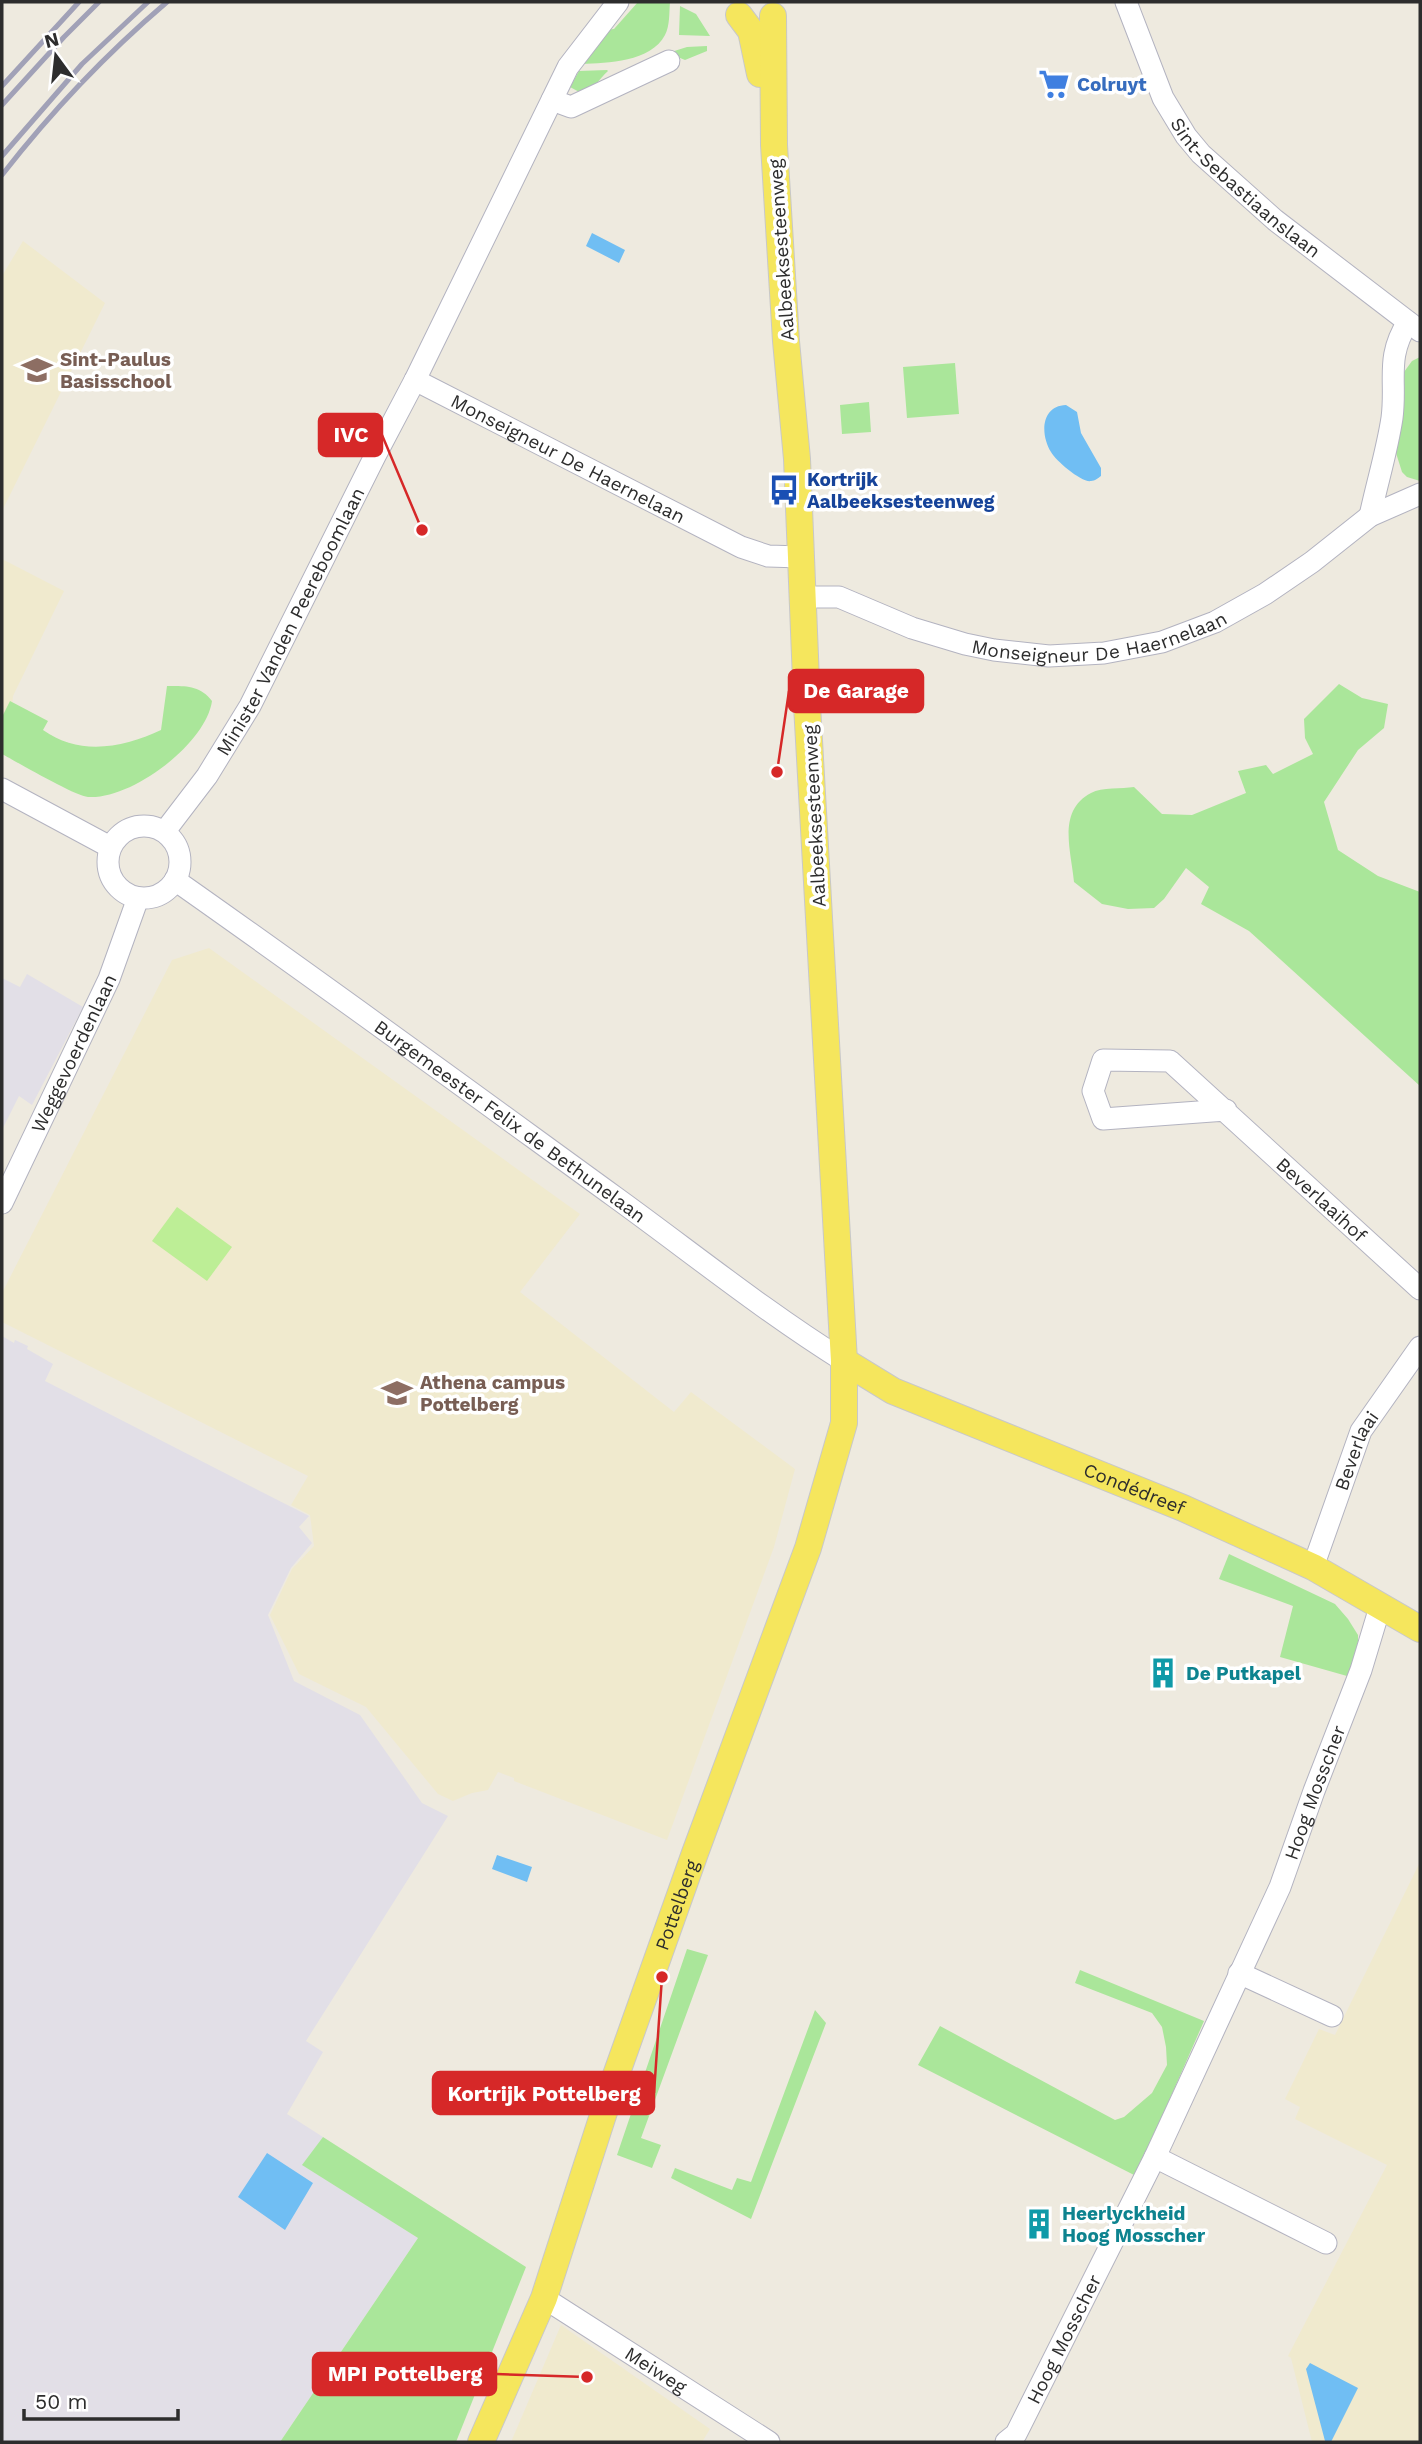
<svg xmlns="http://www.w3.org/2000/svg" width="1422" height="2444" viewBox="0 0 1422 2444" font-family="'Work Sans',sans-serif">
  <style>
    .industrial { fill: #e2dfe7 }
    .education { fill: #f0eace }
    .green { fill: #aae69a }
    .pitch { fill: #bdee96 }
    .water { fill: #70bef3 }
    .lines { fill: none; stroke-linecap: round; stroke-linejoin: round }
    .minor-casing { stroke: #b3b3c0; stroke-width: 23 }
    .major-casing { stroke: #c8c8c8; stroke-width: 28 }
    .minor { stroke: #fff; stroke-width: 21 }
    .major { stroke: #f5e65d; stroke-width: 26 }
    .rail { stroke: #a1a1b7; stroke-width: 5 }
    .labels { text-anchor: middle; stroke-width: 7; stroke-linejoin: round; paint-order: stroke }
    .shop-label { font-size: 19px; font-weight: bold; fill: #366cbe; stroke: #fff; text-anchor: start }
    .street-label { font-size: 19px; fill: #2d2d2d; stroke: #fff }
    .education-label { font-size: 19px; font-weight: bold; fill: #785e54; stroke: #fff; text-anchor: start }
    .transit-label { font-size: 19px; font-weight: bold; fill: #164399; stroke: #fff; text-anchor: start }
    .culture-label { font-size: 19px; font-weight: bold; fill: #0d838f; stroke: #fff; text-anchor: start }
    .leader { fill: none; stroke: #d62828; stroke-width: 2.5 }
    .callout-dot { fill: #d62828; stroke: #fff; stroke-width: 2.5 }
    .callout { fill: #d62828; stroke: #d62828; stroke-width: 2.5 }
    .callout-label { font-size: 21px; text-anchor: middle; font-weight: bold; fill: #fff }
  </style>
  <rect width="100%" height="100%" fill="#eeeadf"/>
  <path class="industrial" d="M27,974L83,1007L32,1105L19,1096L2,1130V978L20,987Z
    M2,1336L14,1343L15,1340L28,1346L27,1349L53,1364L45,1381L309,1516L299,1527L312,1543L291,1568L268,1615L294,1681L360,1715L422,1803L448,1816L306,2041L323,2052L287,2114L323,2137L303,2165L418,2238L280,2442H2Z"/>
  <path class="education" d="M23,241L105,303L2,511V276Z
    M2,559L64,591L13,696L8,757L2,754Z
    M209,948L580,1214L520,1292L674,1412L691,1392L795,1469L774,1547L667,1840L514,1781V1778L498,1772L488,1790L472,1793L453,1801L438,1794L366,1707L299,1674L270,1615L292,1569L314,1546L310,1515L291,1505L308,1476L2,1322V1293L172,960Z
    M1420,1862V2442H1312L1291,2358L1288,2356L1387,2165L1295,2119L1300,2107L1285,2099L1319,2029L1335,2035Z
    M561,2325L710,2429L702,2442H511Z"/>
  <path class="green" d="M638,2H670C669,13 670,25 665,35C651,62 607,63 582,64L605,30L614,29Z
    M680,6L696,14L710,36L679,35Z
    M707,46V51L685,60L668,53L687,47Z
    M579,71L607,70L608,71C598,80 596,87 583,94L570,87Z
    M1420,357V481L1407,477L1402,472L1396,453L1402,421L1404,372L1412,361Z
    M955,363L959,414L907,418L903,367Z
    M869,402L871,432L842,434L840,405Z
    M1339,684L1362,698L1388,704L1384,728L1358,750L1324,802L1338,850L1378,876L1420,892V1086L1249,931L1201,904L1209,887L1186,868L1164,899L1154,908L1128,909L1102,904L1074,882C1071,850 1057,811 1091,793C1102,787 1122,789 1134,787L1162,814L1192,815L1246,793L1238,771L1266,765L1273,774L1313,754L1305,738L1304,719Z
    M167,686C185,686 200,685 212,701C206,744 131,800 88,797C75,796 17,762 2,754V717L10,701L48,721L43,730C79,756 123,748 161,730Z
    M1229,1554L1335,1604L1348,1619L1358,1635V1654L1347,1676L1280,1657L1293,1606L1219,1579Z
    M687,1949L708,1955L641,2138L661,2145L652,2168L617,2155Z
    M1080,1970L1204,2021L1136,2176L918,2065L940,2026L1115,2120L1124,2117L1152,2093L1167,2065L1166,2047L1162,2027L1152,2013L1075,1983Z
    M815,2010L826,2023L751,2219L671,2178L675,2168L732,2190L737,2178L751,2182Z
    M323,2137L526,2267L456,2442H280L418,2238L302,2165Z"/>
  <path class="pitch" d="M177,1207L232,1247L207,1281L152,1241Z"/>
  <path class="water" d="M592,233L625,250L619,263L586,246Z
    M1066,405L1077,412L1081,433L1101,468V476C1098,478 1095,481 1091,481C1082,483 1056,461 1051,452C1040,434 1041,406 1066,405Z
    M497,1855L532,1867L527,1882L492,1869Z
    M267,2153L313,2183L285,2230L238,2197Z
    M1310,2363L1358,2388L1331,2442L1325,2441L1306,2369Z"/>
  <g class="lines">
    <g class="minor-casing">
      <g id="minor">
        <path id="s1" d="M1126,2L1163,98L1186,136L1201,154L1275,220L1420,331"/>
        <path d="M552,100L571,107L669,61"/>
        <path id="s2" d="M415,380L741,547L768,556L801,557"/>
        <path d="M1370,516C1377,483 1387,451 1392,418C1397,380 1385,358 1408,322"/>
        <path id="s3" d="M803,597H839L912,628L965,644L994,650L1049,656L1104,653L1162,642L1215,622L1265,594L1312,562L1370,516L1420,494"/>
        <path d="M2,789L110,847"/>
        <circle cx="144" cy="862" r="36"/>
        <path id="s4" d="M165,831L207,776L250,706L375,456L415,380L568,67L618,2"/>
        <path id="s5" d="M175,880C323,984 469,1091 615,1197C691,1252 764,1311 844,1361"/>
        <path id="s6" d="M1226,1110L1103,1119L1093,1091L1103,1060L1170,1061L1420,1289"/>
        <path id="s7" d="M2,1203L109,979L138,898"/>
        <path id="s8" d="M1313,1567L1361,1431L1420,1347"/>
        <path d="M1239,1973L1332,2016"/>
        <path d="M1155,2157L1326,2243"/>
        <path id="s9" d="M544,2298L769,2442"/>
        <path id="s10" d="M1006,2442L1016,2434L1155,2157L1280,1887L1314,1791L1361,1670L1380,1607"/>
      </g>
    </g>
    <g class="major-casing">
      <g id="major">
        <path d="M739,15L751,31L760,74"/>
        <path id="s11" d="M844,1361L893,1391L1183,1508L1313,1567L1420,1629"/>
        <path id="s12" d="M481,2442L544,2298L615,2078L695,1853L808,1548L844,1423V1361L807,705L797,459L786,341L774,145L773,16"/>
      </g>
    </g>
    <use href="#minor" class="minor"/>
    <use href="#major" class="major"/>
    <path class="rail" d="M2,86L79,2
      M2,105L64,37L99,2
      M2,156L82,64L148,2
      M2,175C51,112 106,54 167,2"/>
  </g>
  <defs>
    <g id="supermarket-bare" transform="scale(2.415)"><path d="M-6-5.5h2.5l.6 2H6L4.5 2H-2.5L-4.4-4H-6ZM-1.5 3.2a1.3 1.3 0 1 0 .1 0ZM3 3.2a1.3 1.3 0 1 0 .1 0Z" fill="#3f7fe0" stroke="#fff" stroke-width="2.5" paint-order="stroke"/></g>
    <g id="school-bare" transform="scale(2.415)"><path d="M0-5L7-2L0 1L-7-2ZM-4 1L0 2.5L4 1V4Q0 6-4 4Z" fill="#8d6e63" stroke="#fff" stroke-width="2.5" paint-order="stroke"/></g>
    <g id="bus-bare" transform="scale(2.415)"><path d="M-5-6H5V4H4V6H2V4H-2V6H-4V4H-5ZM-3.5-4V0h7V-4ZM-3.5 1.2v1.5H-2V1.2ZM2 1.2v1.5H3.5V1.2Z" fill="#1a4fb4" stroke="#fff" stroke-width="2.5" paint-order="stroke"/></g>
    <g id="building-bare" transform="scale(2.415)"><path d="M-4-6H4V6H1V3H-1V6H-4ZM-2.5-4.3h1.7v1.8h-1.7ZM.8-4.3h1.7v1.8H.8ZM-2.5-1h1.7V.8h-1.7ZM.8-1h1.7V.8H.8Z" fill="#0f9aa8" stroke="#fff" stroke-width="2.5" paint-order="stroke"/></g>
  </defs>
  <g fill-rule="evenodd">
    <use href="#supermarket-bare" x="1054" y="84"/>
    <use href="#school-bare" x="37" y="370"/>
    <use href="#bus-bare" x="784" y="490"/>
    <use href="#school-bare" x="397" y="1393"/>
    <use href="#building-bare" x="1163" y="1673"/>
    <use href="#building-bare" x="1039" y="2224"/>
  </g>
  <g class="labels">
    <g class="shop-label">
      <text x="1077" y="91">Colruyt</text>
    </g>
    <g class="street-label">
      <text dy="7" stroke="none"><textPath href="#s1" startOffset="226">Sint-Sebastiaanslaan</textPath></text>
      <text transform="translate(781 250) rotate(-94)" y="7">Aalbeeksesteenweg</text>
      <text dy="7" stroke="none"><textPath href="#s2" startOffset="172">Monseigneur De Haernelaan</textPath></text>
      <text dy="7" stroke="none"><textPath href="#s4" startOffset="245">Minister Vanden Peereboomlaan</textPath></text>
      <text dy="7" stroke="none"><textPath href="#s3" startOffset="308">Monseigneur De Haernelaan</textPath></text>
      <text transform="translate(814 816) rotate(-93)" y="7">Aalbeeksesteenweg</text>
      <text dy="7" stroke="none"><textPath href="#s7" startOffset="166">Weggevoerdenlaan</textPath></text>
      <text dy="7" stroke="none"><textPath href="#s5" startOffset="413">Burgemeester Felix de Bethunelaan</textPath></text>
      <text dy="7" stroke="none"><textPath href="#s6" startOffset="458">Beverlaaihof</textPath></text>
      <text dy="7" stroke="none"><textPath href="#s8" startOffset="124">Beverlaai</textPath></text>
      <text dy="7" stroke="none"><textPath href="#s11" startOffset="318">Condédreef</textPath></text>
      <text dy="7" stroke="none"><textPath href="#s10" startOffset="721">Hoog Mosscher</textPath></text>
      <text dy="7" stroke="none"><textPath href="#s12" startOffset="572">Pottelberg</textPath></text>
      <text dy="7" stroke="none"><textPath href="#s10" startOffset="119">Hoog Mosscher</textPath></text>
      <text dy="7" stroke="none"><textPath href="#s9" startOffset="133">Meiweg</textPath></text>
    </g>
    <g class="education-label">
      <text x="60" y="366">Sint-Paulus<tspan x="60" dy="22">Basisschool</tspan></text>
      <text x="420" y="1389">Athena campus<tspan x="420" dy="22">Pottelberg</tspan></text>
    </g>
    <g class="transit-label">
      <text x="807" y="486">Kortrijk<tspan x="807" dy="22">Aalbeeksesteenweg</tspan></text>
    </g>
    <g class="culture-label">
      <text x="1186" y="1680">De Putkapel</text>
      <text x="1062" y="2220">Heerlyckheid<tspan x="1062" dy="22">Hoog Mosscher</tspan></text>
    </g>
  </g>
  <path class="leader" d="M422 530L382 435M777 772L789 691M662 1977L654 2093M587 2377L496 2374"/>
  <g class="callout-dot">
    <circle cx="422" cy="530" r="7"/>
    <circle cx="777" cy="772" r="7"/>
    <circle cx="662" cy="1977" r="7"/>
    <circle cx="587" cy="2377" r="7"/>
  </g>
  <g class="callout">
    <rect x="319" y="414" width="63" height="42" rx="7"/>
    <rect x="789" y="670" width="134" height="42" rx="7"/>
    <rect x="433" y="2072" width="221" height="42" rx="7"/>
    <rect x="313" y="2353" width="183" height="42" rx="7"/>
  </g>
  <g class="callout-label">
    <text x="351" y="442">IVC</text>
    <text x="856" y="698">De Garage</text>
    <text x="544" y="2101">Kortrijk Pottelberg</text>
    <text x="405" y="2381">MPI Pottelberg</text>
  </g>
  <rect width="1422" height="2444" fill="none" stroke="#2d2d2d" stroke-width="7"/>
  <g transform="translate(56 56) rotate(345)" stroke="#ffffff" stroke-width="5" paint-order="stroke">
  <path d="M0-5L12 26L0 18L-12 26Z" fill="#2d2d2d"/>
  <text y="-10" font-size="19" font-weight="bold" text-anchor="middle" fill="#2d2d2d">N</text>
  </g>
  <path d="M24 2409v10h154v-10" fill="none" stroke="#2d2d2d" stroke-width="3.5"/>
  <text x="35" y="2409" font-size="21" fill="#2d2d2d" stroke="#ffffff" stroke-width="5" paint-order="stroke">50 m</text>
</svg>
